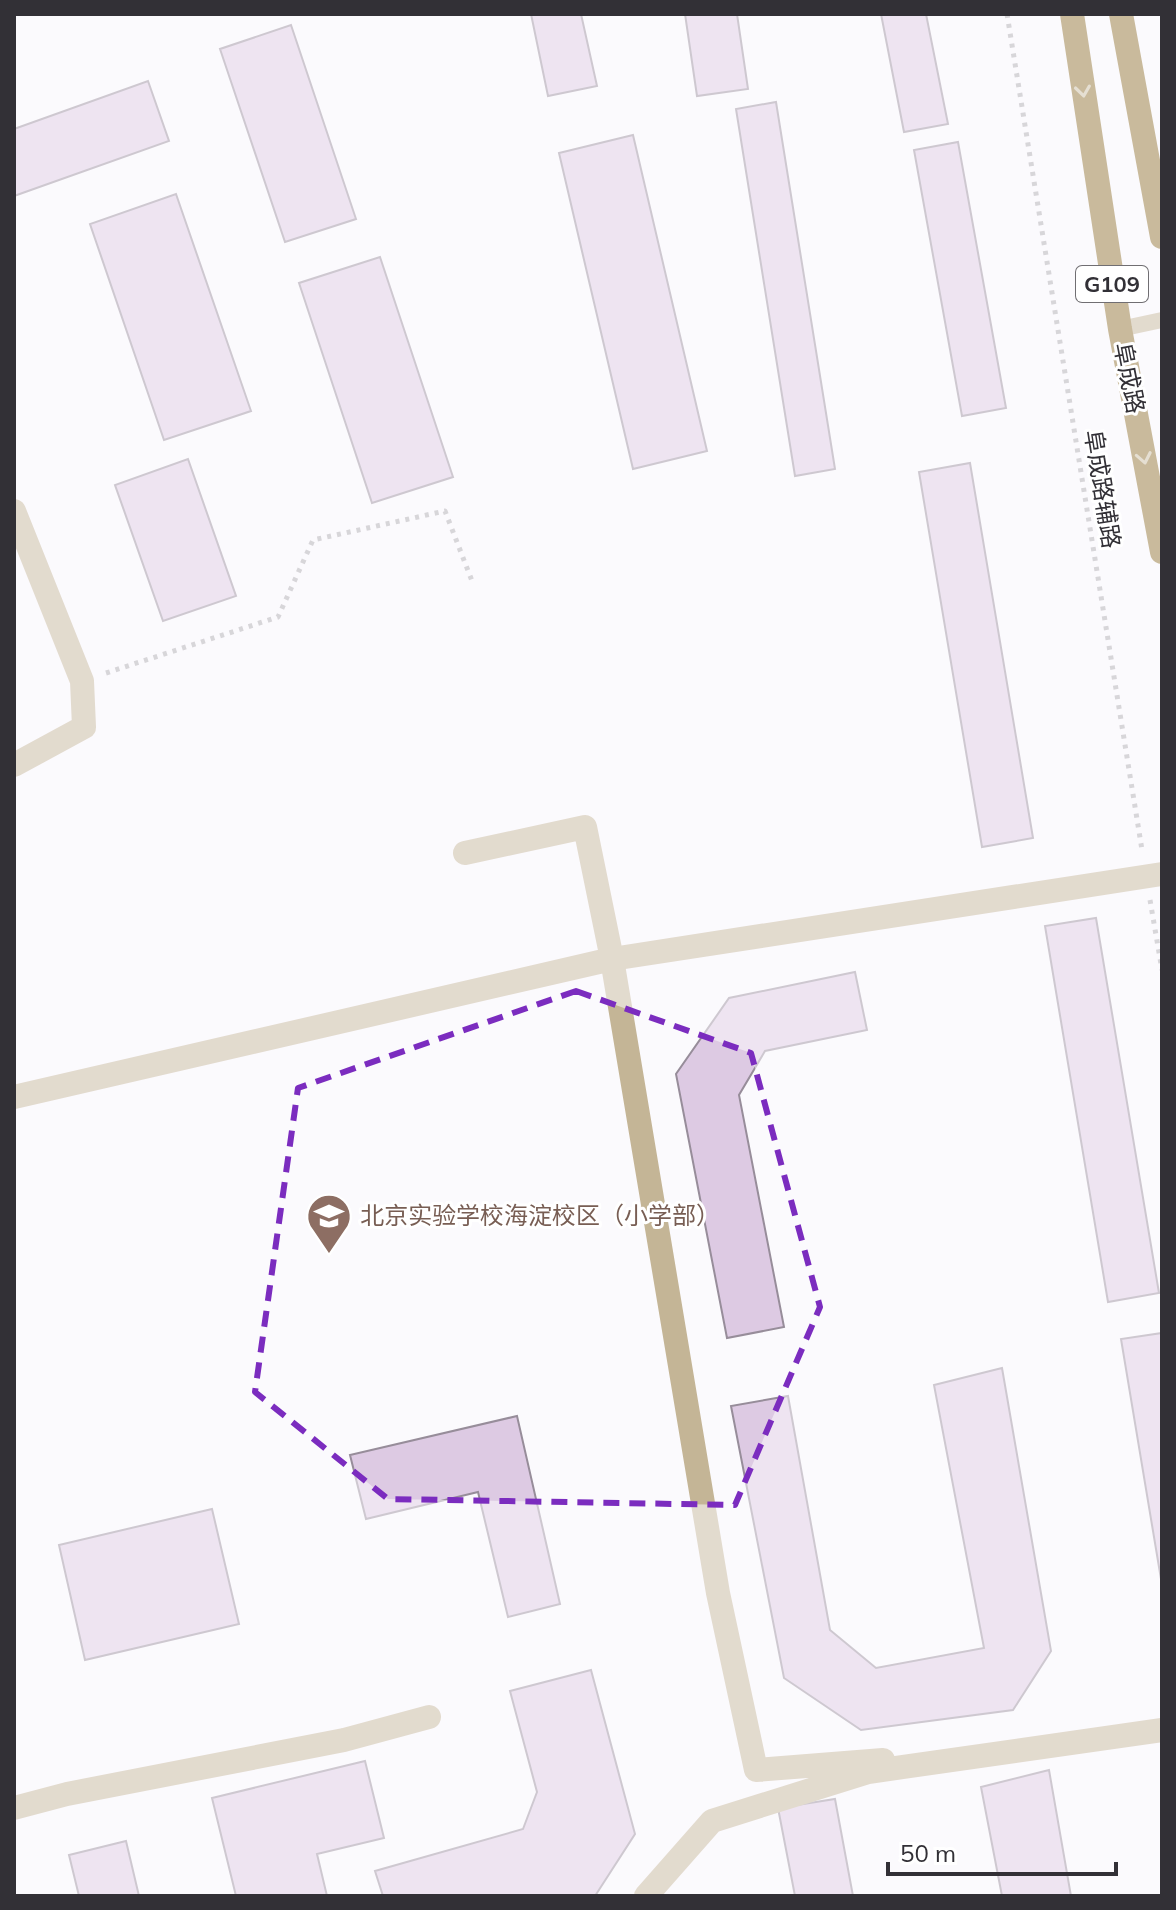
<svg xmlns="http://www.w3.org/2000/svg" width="1176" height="1910" viewBox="0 0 1176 1910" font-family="Mulish,'Noto Sans SC',sans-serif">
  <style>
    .building { fill: #ddcae3; stroke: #978d9a; stroke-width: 2 }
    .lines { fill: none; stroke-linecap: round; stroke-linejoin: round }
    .path { stroke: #acaaae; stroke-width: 5; stroke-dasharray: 4 6; stroke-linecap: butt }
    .service { stroke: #c4b596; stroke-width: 16 }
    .minor { stroke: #c4b596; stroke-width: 24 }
    .tertiary { stroke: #c4b596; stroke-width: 24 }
    .trunk { stroke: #8c6e27; stroke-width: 24 }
    .oneway { stroke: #cbbe9e }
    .marked { fill: none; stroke: #7b2cbf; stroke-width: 6; stroke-dasharray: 16 10; stroke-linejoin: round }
    .labels { text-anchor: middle; stroke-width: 6; stroke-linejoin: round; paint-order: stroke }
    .shield { fill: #fff; stroke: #706e72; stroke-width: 2 }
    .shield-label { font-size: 22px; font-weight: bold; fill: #323036 }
    .street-label { font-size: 24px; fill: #323036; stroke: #fff }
    .education-label { font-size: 24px; fill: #785e54; stroke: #fff; text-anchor: start }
  </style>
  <rect width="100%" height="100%" fill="#fbfafd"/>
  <path class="building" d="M531,14H581L597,86L548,96Z
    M685,14H737L748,89L697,96Z
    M881,14H926L948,124L904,132Z
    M291,25L356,219L285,242L220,49Z
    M148,81L169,141L14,196V129Z
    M776,102L835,469L795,476L736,109Z
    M633,135L707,451L633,469L559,153Z
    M958,142L1006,408L962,416L914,150Z
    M176,194L251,411L164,440L90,224Z
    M380,257L453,477L372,503L299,283Z
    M188,459L236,596L163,621L115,485Z
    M970,463L1033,838L982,847L919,472Z
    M1096,918L1159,1293L1108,1302L1045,926Z
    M855,972L867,1030L765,1051L739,1095L784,1327L727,1338L676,1074L729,998Z
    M1162,1333V1585L1121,1339Z
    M1002,1368L1051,1651L1013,1710L861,1730L784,1678L731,1406L788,1396L830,1630L876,1668L984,1648L934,1385Z
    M517,1416L560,1604L508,1617L478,1492L366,1519L350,1455Z
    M212,1509L239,1624L85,1660L59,1545Z
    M591,1670L635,1834L595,1896H383L375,1871L523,1829L537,1792L510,1691Z
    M365,1761L384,1838L317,1854L327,1896H236L212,1798Z
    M1049,1770L1071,1896H1002L981,1787Z
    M835,1799L853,1896H795L778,1808Z
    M126,1841L139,1896H79L69,1855Z"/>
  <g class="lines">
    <path class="path" d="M1007,14L1142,850
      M106,673L278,617L313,540L445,511L472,581
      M1150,900L1162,970"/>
    <path class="service" d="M1120,329L1162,320"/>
    <path class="minor" d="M14,511L82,681L84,727L14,765
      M465,853L585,827L612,959L718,1593L756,1770L883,1760
      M14,1097L612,959L1162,874
      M646,1896L712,1821L868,1772L1162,1730"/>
    <path class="tertiary" d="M14,1808L67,1794L344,1740L429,1717"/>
    <path class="trunk" d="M1072,14L1120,329L1162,552
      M1121,14L1162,237"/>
  </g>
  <defs><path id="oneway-chevron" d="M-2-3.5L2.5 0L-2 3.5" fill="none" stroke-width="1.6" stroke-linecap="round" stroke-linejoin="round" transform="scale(2)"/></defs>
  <g class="oneway">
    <use href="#oneway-chevron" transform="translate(1083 91) rotate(82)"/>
    <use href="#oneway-chevron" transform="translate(1144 458) rotate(79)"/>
  </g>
  <path d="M0 0H1176V1910H0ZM576,991L751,1053L820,1307L735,1505L388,1499L255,1392L298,1088Z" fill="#fbfafd" fill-opacity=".55" fill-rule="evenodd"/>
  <path class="marked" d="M576,991L751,1053L820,1307L735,1505L388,1499L255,1392L298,1088Z"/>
  <defs>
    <g id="school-pin" transform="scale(2.3)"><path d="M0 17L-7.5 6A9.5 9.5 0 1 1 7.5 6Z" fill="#8d6e63" stroke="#fff"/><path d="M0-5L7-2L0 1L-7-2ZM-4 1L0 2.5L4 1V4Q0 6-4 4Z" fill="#fff"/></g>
  </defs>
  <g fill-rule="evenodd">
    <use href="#school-pin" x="329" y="1216"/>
  </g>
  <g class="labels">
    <rect class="shield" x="1076" y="266" width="72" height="36" rx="6"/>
    <g class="shield-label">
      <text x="1112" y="292">G109</text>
    </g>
    <g class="street-label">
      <text transform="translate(1129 378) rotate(79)" y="8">阜成路</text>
      <text transform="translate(1102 489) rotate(81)" y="8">阜成路辅路</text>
    </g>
    <g class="education-label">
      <text x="360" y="1224">北京实验学校海淀校区（小学部）</text>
    </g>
  </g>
  <rect width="1176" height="1910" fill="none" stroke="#323036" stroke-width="32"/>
  <path d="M888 1862v12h228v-12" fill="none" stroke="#323036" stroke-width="4"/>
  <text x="900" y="1862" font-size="24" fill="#323036" stroke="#ffffff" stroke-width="6" paint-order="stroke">50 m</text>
</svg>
